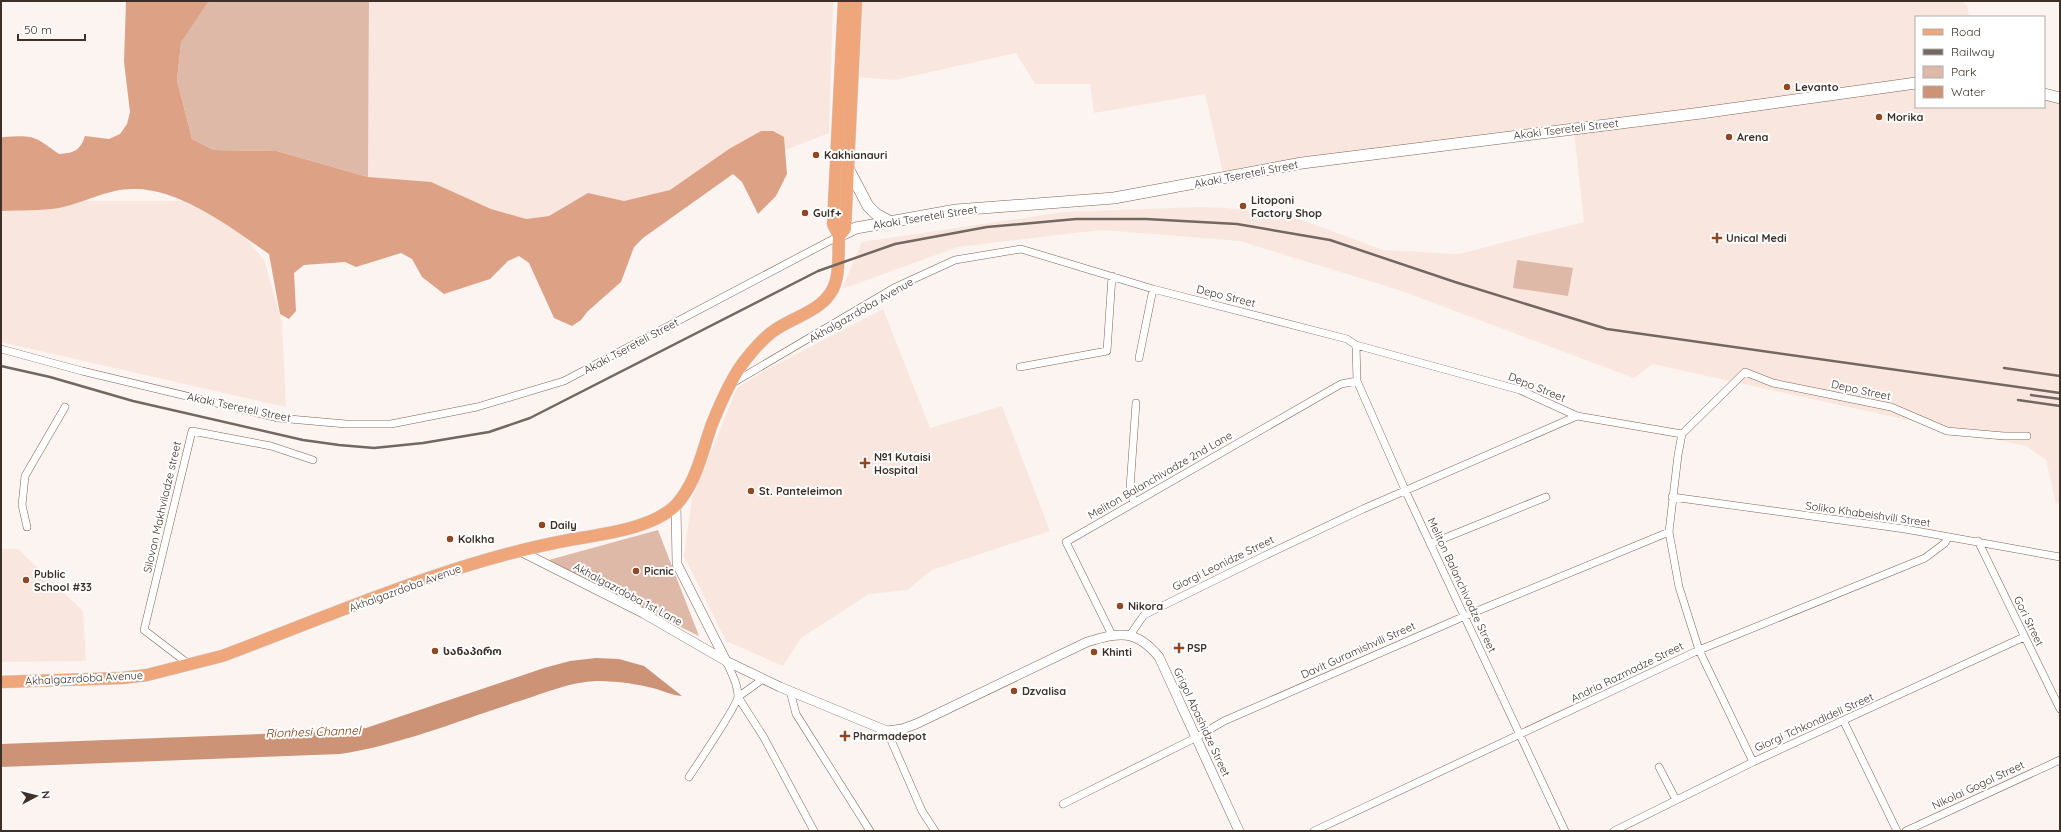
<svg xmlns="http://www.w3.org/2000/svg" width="2061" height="832" viewBox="0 0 2061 832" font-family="Quicksand,'Noto Sans Georgian',sans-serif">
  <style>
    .built { fill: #f9e7df }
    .green { fill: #dfb9a8 }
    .forest { fill: #dda286 }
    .water { fill: #cd9377 }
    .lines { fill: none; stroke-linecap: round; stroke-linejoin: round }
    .minor-casing { stroke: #806355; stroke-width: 8 }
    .tertiary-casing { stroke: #806355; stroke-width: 10 }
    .secondary-casing { stroke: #806355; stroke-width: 12 }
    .primary-casing { stroke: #d4d1d0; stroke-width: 13 }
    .minor { stroke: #fff; stroke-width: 7 }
    .tertiary { stroke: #fff; stroke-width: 9 }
    .secondary { stroke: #fff; stroke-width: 11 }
    .primary { stroke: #efa67b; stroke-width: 12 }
    .rail { stroke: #726761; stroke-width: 2.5 }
    .poi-dot { fill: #8f4823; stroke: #fff; stroke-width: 1.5 }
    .labels { text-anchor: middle; stroke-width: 4; stroke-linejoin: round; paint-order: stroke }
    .poi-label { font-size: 11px; font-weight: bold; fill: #3d3029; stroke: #fff; text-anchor: start }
    .street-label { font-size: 11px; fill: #3d3029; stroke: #fff }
    .water-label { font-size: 12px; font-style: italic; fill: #7b3408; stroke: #fff }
  </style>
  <rect width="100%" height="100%" fill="#fbf4f1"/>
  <path class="built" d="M369,1H833L829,133L732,171L523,239L369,238L368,177Z
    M860,1H1961L1967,5L1969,17H1916V107H2044V90L2060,94V502L2056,504L2046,460L2026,446L1653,364L1634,378L1402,291L1240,241L1101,230L958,247L842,289L862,242L1064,212L1200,207L1227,208L1291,216L1383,250L1459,254L1584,222L1574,132L1223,173L1205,94L1094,113L1090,84H1035L1016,53L895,80L856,77Z
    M1,201H187L240,231L264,260L282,322L286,407L1,342Z
    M883,309L930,428L1002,406L1050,531L932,570L907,590L869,594L801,638L783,666L726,641L684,556L692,498L737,388L766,370Z
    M1,549H18L83,611L86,661L1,662Z"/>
  <path class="green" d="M209,1H369L368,177L277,151L214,150L192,139L177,80L181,43Z
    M1517,260L1573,268L1568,296L1513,288Z
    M658,530L699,636L545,561Z"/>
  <path class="forest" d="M126,1H209L181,43L177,80L192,139L214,150L277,151L368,177L431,182L491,209L526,219L549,216L588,193L624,201L670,190L729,149L761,131H773L784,137L787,174L776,196L758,214L742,182L733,174L643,238L634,247L621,282L588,311L581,320L572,326L554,318L529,263L519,256L508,261L490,279L444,294L422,277L412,259L401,253L356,267L345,262L304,265L294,273L296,311L289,319L280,314L269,254C233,229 181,189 135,189C109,188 84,203 59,208C40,211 20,210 1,211V139L3,137C35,135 34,136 59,154C74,153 80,151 85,136L109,139L120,134L127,124L130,112L124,62Z"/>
  <path class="water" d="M596,658L619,659L644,666L682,696C670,695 660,689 648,687C632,683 613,681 596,681C571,682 547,692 523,700C462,719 404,744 340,754L1,767V744L338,731L366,728L544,668L570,661Z"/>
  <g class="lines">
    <g class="minor-casing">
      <path id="minor" d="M1356,345L1357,381L1406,492L1565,831
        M1,349L82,371L278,418L346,424H391L477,407L564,381L839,236
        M1139,358L1153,289
        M1020,367L1107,351L1112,276
        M731,384L894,288L955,260L1021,249L1153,289L1347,339L1356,345L1520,390L1577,416L1682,434
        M1682,434L1745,372L1773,383L1891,407L1947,431L2004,436H2027
        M1682,434L1678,455L1669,532L1679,587L1699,650L1753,762
        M1672,497L1905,529L2060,557
        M1134,503L1130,488L1136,403
        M27,527L22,505L25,476L65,407
        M1978,541L2060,709
        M1430,544L1546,497
        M1112,635L1066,542L1341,384L1357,381
        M1130,635L1144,615L1264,556L1363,509L1577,416
        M190,665L144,630L192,431L271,446L313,460
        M763,679L738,697L763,736L814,831
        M790,691L796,714L870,831
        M1844,722L1897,831
        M887,731L922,811L935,831
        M1659,767L1676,800
        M689,777C696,766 738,705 738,696C738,684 731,672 726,661
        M1063,804L1197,737L1224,721L1465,616L1669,532
        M1314,831L1699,650L1925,558L1945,543L1948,537
        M1614,831L1753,762L2024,637
        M1906,831L2060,760"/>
    </g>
    <g class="tertiary-casing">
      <path id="tertiary" d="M676,504L677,564L726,661
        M518,550L643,613L726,661L780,687L887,731L902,729L916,724L1087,642C1120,632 1136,629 1159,657L1239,831"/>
    </g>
    <g class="secondary-casing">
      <path id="secondary" d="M2044,94L2060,98
        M848,168L868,206L876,214L891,222
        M839,236L856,228L956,210L1114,198L1302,163L1701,113L1916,83"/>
    </g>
    <g class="primary-casing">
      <path id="primary" d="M839,236L845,229L856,1
        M839,236L833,224L844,1
        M1,682L122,678L147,675L222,656C335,614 450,562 569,540C602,534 652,529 676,505C697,482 702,451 712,424C720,404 733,375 746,359C754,349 764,337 775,330C795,316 826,310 835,284C840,270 838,251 839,236"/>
    </g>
    <use href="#minor" class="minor"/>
    <use href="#tertiary" class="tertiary"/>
    <use href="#secondary" class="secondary"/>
    <use href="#primary" class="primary"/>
    <path class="rail" d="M1,366L50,377L133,401L303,440L339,445L374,448L423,443L489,432L530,418L818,271L895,244L987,227L1076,219H1146L1237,224L1330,240L1455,282L1607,329L2060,393
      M2004,368L2060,376
      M2031,395L2060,399
      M2018,400L2060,406"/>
  </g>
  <g class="poi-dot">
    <circle cx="1787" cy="87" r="4"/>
    <circle cx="1879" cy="117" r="4"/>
    <circle cx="1729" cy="137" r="4"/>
    <circle cx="816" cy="155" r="4"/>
    <circle cx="1243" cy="206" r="4"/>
    <circle cx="805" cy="213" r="4"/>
    <path d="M1715 232h4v4h4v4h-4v4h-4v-4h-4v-4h4z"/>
    <path d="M863 457h4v4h4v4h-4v4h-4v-4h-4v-4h4z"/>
    <circle cx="751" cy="491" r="4"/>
    <circle cx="542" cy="525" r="4"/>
    <circle cx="450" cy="539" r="4"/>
    <circle cx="636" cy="571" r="4"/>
    <circle cx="26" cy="580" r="4"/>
    <circle cx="1120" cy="606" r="4"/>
    <path d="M1177 642h4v4h4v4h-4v4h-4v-4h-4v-4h4z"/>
    <circle cx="435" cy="651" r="4"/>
    <circle cx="1094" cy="652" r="4"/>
    <circle cx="1014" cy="691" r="4"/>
    <path d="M843 730h4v4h4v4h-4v4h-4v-4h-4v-4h4z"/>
  </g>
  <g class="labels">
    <g class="poi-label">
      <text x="1795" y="91">Levanto</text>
      <text x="1887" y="121">Morika</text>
      <text x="1737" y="141">Arena</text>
      <text x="824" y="159">Kakhianauri</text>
      <text x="1251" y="204">Litoponi<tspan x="1251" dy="13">Factory Shop</tspan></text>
      <text x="813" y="217">Gulf+</text>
      <text x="1726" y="242">Unical Medi</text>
      <text x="874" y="461">№1 Kutaisi<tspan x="874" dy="13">Hospital</tspan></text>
      <text x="759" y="495">St. Panteleimon</text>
      <text x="550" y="529">Daily</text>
      <text x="458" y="543">Kolkha</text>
      <text x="644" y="575">Picnic</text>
      <text x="34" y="578">Public<tspan x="34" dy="13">School #33</tspan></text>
      <text x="1128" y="610">Nikora</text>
      <text x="1187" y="652">PSP</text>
      <text x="443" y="655">სანაპირო</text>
      <text x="1102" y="656">Khinti</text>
      <text x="1022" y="695">Dzvalisa</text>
      <text x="853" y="740">Pharmadepot</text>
    </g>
    <g class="street-label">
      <text transform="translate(1566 129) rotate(-7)" y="4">Akaki Tsereteli Street</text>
      <text transform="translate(1246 174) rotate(-11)" y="4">Akaki Tsereteli Street</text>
      <text transform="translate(925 217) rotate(-9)" y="4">Akaki Tsereteli Street</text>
      <text transform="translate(1226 296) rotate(14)" y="4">Depo Street</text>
      <text transform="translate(861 310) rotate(-30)" y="4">Akhalgazrdoba Avenue</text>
      <text transform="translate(631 346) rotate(-28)" y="4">Akaki Tsereteli Street</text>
      <text transform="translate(1537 387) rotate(22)" y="4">Depo Street</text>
      <text transform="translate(1861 390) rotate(12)" y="4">Depo Street</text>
      <text transform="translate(239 407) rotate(12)" y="4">Akaki Tsereteli Street</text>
      <text transform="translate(1160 475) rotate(-30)" y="4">Meliton Balanchivadze 2nd Lane</text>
      <text transform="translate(162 507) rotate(-77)" y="4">Silovan Makhviladze street</text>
      <text transform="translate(1868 514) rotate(8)" y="4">Soliko Khabeishvili Street</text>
      <text transform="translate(1223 563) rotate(-26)" y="4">Giorgi Leonidze Street</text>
      <text transform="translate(1462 585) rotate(65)" y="4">Meliton Balanchivadze Street</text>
      <text transform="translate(405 588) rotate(-20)" y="4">Akhalgazrdoba Avenue</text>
      <text transform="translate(628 594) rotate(28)" y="4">Akhalgazrdoba 1st Lane</text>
      <text transform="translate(2029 621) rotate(64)" y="4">Gori Street</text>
      <text transform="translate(1358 650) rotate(-24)" y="4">Davit Guramishvili Street</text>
      <text transform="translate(1627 672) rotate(-26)" y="4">Andria Razmadze Street</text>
      <text transform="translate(84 678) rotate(-3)" y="4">Akhalgazrdoba Avenue</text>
      <text transform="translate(1202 722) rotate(65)" y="4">Grigol Abashidze Street</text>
      <text transform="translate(1814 722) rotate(-24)" y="4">Giorgi Tchkondideli Street</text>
      <text transform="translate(1978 785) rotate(-25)" y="4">Nikolai Gogol Street</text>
    </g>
    <g class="water-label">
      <text transform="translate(313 732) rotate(-2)" y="4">Rionhesi Channel</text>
    </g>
  </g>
  <rect width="2061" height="832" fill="none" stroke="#3d3029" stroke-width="4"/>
  <rect x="1915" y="16" width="130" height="92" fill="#ffffff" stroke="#b1aca9"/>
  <rect x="1923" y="29" width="20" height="6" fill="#efa67b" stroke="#b1aca9"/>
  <text x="1951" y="36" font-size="12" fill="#3d3029">Road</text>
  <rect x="1923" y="49" width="20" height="6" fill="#726761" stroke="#b1aca9"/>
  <text x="1951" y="56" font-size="12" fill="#3d3029">Railway</text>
  <rect x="1923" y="66" width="20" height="12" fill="#dfb9a8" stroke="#b1aca9"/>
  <text x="1951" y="76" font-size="12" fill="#3d3029">Park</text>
  <rect x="1923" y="86" width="20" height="12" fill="#cd9377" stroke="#b1aca9"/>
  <text x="1951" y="96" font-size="12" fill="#3d3029">Water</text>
  <g transform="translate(36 796) rotate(83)" stroke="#ffffff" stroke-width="3" paint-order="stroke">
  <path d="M0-3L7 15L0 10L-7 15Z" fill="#3d3029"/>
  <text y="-6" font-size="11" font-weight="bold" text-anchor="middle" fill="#3d3029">N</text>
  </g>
  <path d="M18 34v6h67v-6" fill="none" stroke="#3d3029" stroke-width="2"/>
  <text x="24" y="34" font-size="12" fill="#3d3029" stroke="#ffffff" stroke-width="3" paint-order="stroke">50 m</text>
</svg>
